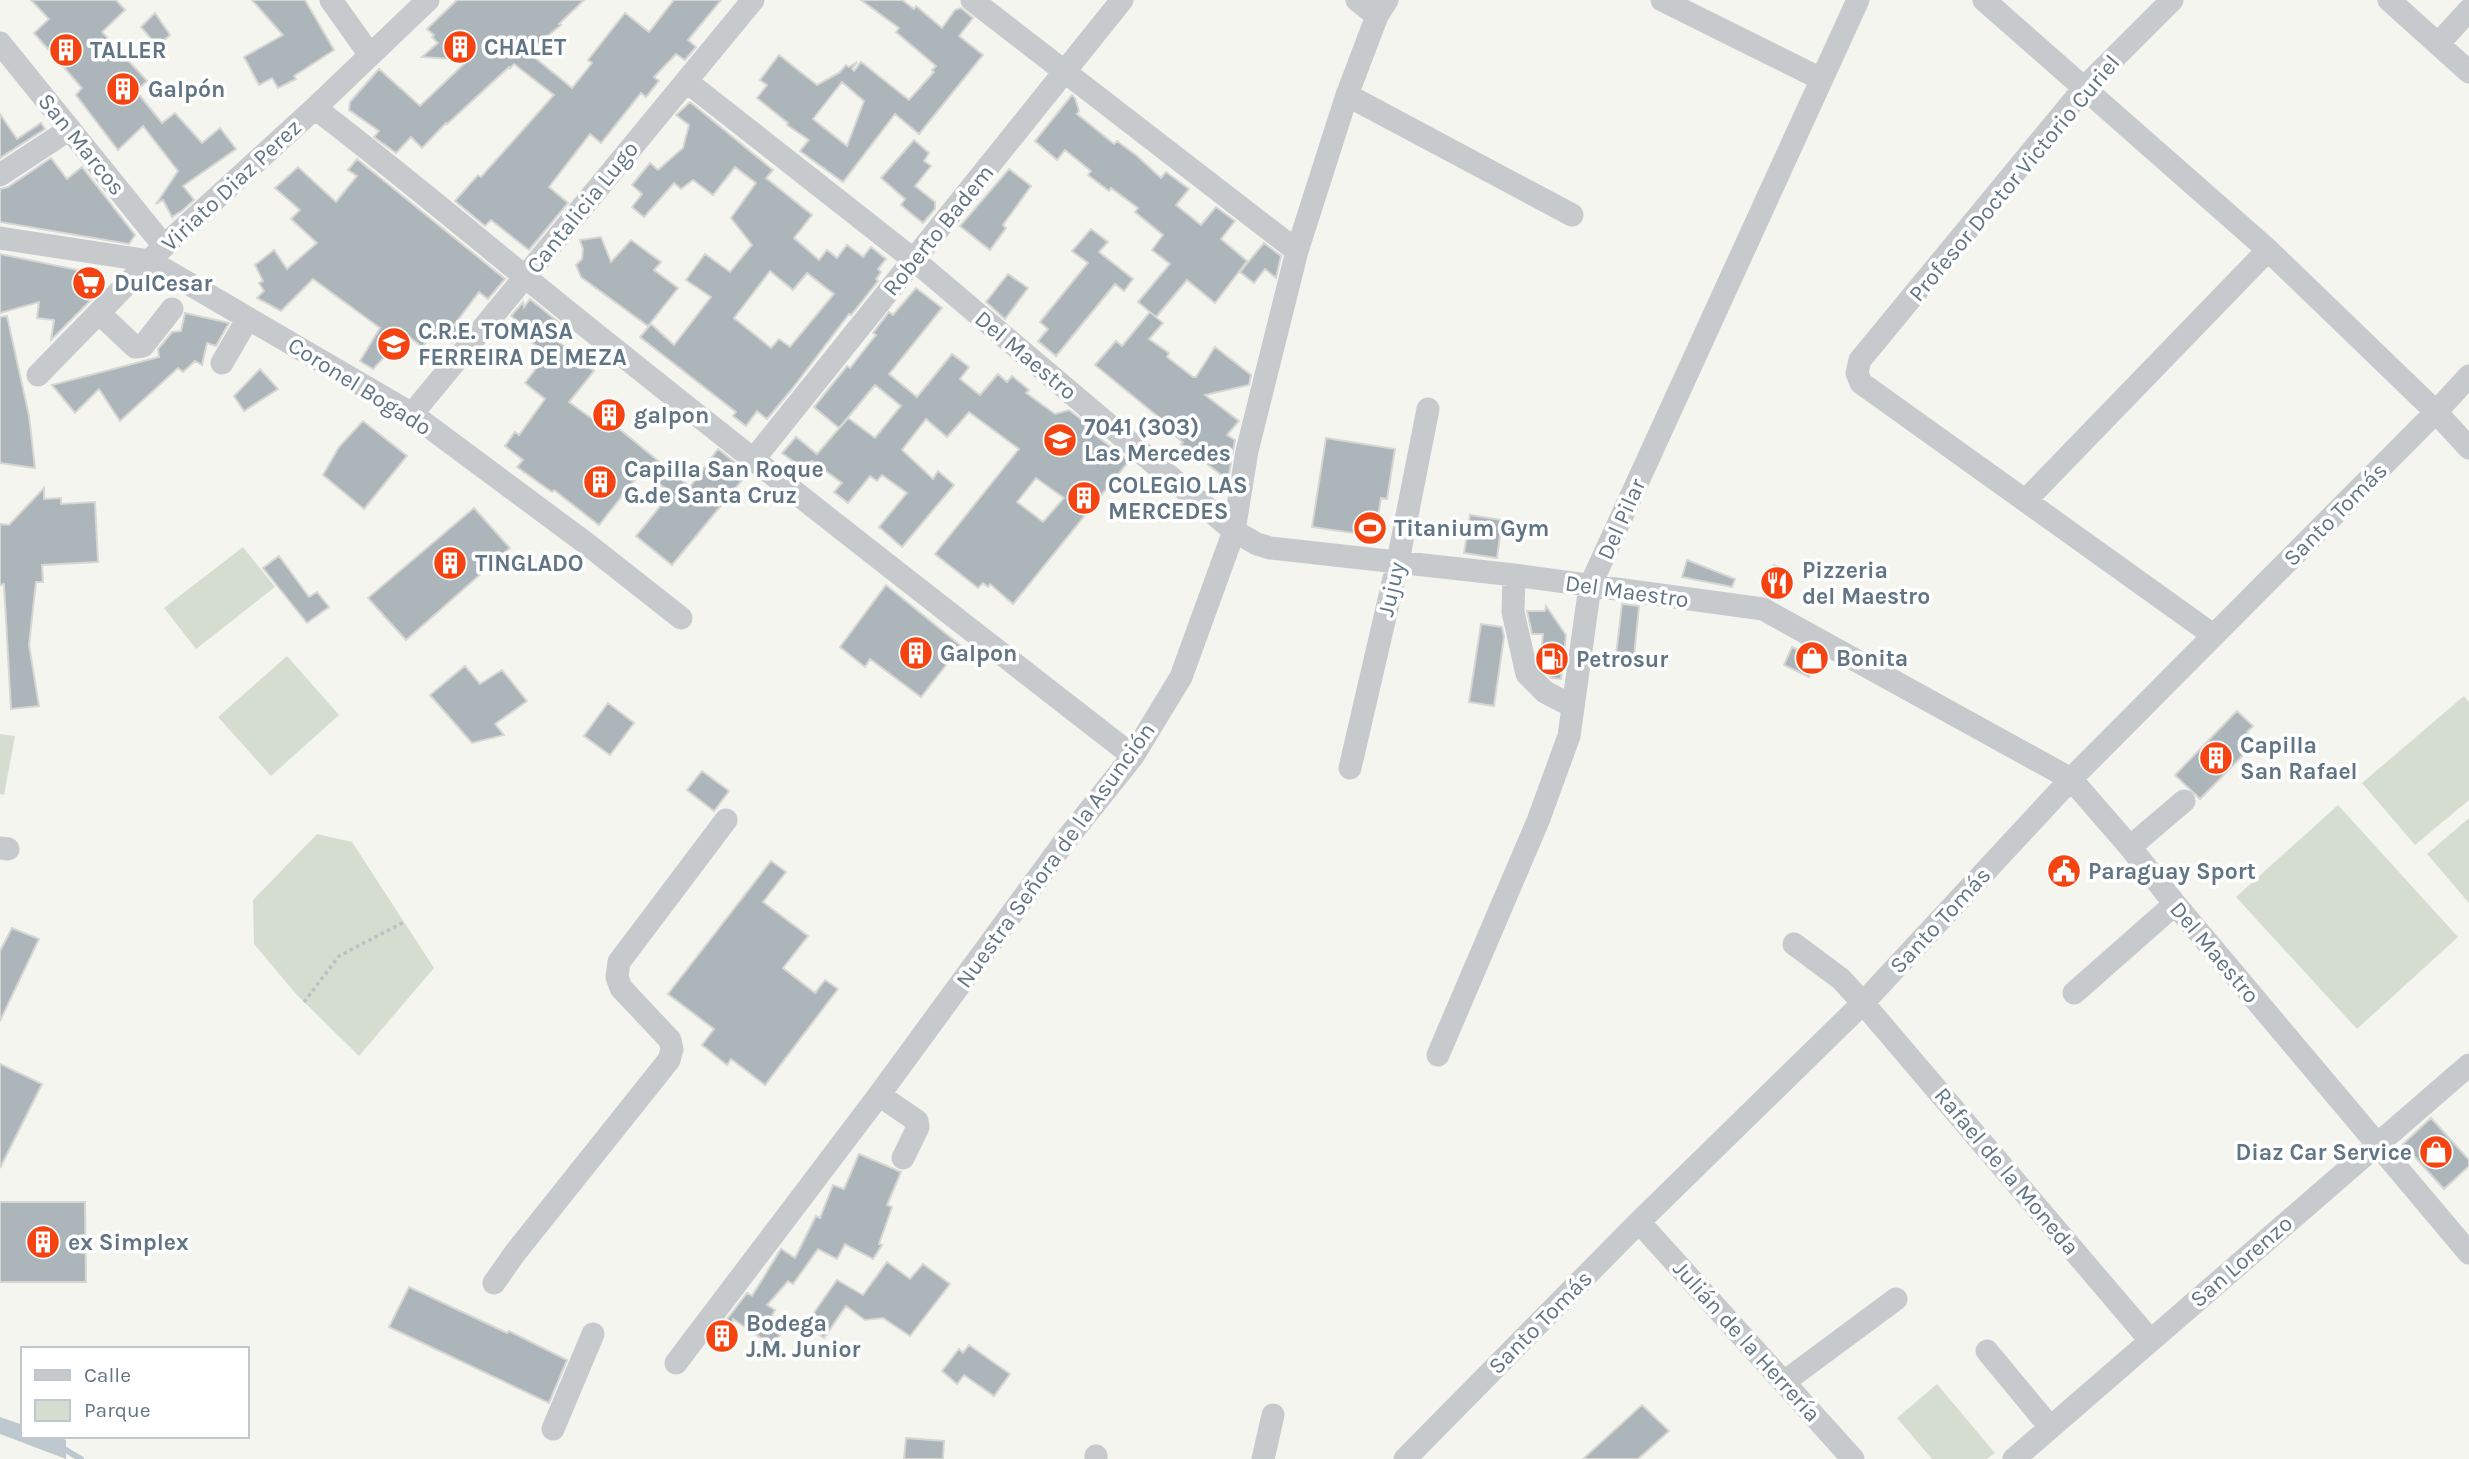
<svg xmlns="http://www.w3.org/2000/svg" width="2469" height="1459" viewBox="0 0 2469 1459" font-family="Karla,sans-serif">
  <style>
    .green { fill: #d5ddd1 }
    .water { fill: #bdc9ce }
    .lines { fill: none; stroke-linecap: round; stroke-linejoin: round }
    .stream { stroke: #bdc9ce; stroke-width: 6 }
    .building { fill: #acb5ba; stroke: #d6d6d3; stroke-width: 2; fill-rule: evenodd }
    .path { stroke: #bdc0c2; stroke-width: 3.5; stroke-dasharray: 3.5 3.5; stroke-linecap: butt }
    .minor { stroke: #c7cacd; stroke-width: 23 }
    .labels { text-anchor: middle; stroke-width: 7; stroke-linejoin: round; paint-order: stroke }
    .poi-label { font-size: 23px; font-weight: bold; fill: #617585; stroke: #fff; text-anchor: start }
    .street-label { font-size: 23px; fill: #617585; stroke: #fff }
  </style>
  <rect width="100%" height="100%" fill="#f5f5f0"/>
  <path class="green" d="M243,547L275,587L196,649L164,608Z
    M287,656L339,715L271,776L218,717Z
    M2464,696L2469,702V800L2415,845L2362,783Z
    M0,734L15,736L4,795L0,794Z
    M2338,805L2458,937L2357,1029L2236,897Z
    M2469,818V903L2427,854Z
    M317,834L352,842L434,968L359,1056L296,994L254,944L253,900Z
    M1937,1384L1995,1453L1987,1459H1932L1897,1418Z"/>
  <path class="water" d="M0,1417L23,1425V1436H55L66,1440V1459L0,1434Z"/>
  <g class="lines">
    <path class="stream" d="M61,1447L81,1459"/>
  </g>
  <path class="building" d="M31,0H116L125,10L102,32L147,81L136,91L162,123L175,113L202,143L220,128L236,149L183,186L194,200L183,210L172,217L163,200L156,204L178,171L143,126L118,150L76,95L82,88L34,33L49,19Z
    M252,0H305L334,50L294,76L296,79L278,88L272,78L259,85L244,57L283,35Z
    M457,0H584L559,24L561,25L528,52L572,88L592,63L588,60L625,13L649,32L674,0H721L688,40L696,47L685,60L676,54L654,77L659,81L646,97L641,93L601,143L590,134L549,187L568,203L529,250L491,220L485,226L455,201L478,175L481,177L554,95L514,64L510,68L509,67L447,124L446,123L422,148L411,137L396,153L374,137L379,131L349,110L350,102L379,69L420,106L468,60L422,57L438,43L432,37L434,35L427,29Z
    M861,0H902L914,9L916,6L942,28L955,10L961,8L973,18L959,36L983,55L919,134L895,114L843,182L800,151L809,140L787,125L788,123L757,98L767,85L760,80L779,55L817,85L839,73L846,65L849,67L857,62L852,69L854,71L861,62L909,100L934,72L932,70L936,66L896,32L899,28ZM842,82L864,101L847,146L813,119Z
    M155,13L170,35L157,46L141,27Z
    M1072,95L1075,98L1079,111L1077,114L1114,144L1117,141L1137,156L1161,178L1166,172L1189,189L1176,205L1201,225L1216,207L1235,221L1221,239L1247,261L1215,303L1187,280L1156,317L1138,302L1170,264L1152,250L1163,235L1135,212L1138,208L1111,188L1109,191L1088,175L1091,171L1065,150L1057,160L1035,141Z
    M690,102L773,170L766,178L812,215L794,238L819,260L827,250L837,258L847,245L863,257L871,247L886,259L878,269L881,272L876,279L878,281L851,315L849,314L792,389L767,419L757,411L746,426L733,416L736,412L640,337L651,324L674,345L711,297L686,280L705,254L730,272L752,245L731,218L756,183L735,167L713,195L693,180L681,189L674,183L644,217L632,207L642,194L632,185L650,163L658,170L683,148L689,125L676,115ZM770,271L793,290L807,273L834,294L790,347L779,339L771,348L734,318Z
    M0,114L17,139L41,123L45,129L0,158Z
    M914,140L929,153L924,161L931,166L915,186L935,202V209L923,223L901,205L905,199L881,178Z
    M51,158L67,179L82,167L135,235L129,244L0,222V189L8,187Z
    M357,159L505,279L488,299L479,292L454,325L462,332L452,343L436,330L422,347L406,334L373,369L360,361L380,328L313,279L281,311L257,298L264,291L259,283L263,281L255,265L274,250L287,269L317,243L291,219L300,210L275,188L298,167L336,202L357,176L348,170Z
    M1009,169L1031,186L1003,225L1006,228L990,250L960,226Z
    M1091,229L1108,242L1099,252L1133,279L1124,291L1115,284L1056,356L1038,341L1048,329L1040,322L1088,263L1072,251Z
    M601,237L611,262L631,240L661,262L654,270L678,288L648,326L581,277L576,265L582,259L583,249L580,240Z
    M1264,243L1281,256L1276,278L1265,269L1254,283L1240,272Z
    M0,254L102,275L105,286L51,340L54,320L37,318L39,302L0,313Z
    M1008,274L1028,288L1005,319L986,302Z
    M916,288L942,308L889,374L917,397L952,354L969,367L960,379L980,395L998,374L1007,382L1012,376L1029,390L1026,393L1055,414L1069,410L1087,424L1085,427L1129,461L1013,604L990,584L988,587L983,583L978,588L935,554L1019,449L969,412L947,437L926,419L902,450L933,479L938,471L954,485L902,547L879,527L907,493L882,475L877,481L870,476L848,503L834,492L842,483L812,461L805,470L782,453L796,437L817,454L848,418L875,438L901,406L875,385L839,428L814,407L847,366L850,368L872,340L876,335L873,333L889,312L893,315ZM1036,478L1064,498L1043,522L1017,502Z
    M530,299L568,330L559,342L594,371L569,402L595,421L601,414L690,487L718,449L748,473L672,565L636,536L671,493L642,471L599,525L554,490L552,492L517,467L523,460L505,446L515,432L519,435L545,399L525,383L547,354L518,332L523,326L511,316L523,302L524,307Z
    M1150,312L1163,323L1149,339L1169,353L1167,357L1193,377H1196L1215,347L1251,375L1249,385L1205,395L1239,421L1227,435L1235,440L1228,480L1181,444L1183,442L1159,423L1161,419L1095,365L1116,341L1122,346Z
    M185,313L229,323L216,346L207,343L202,365L195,361L183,372L178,368L120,421L99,389L75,413L52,385L159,357L158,349L172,332L181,331Z
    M7,316L29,416L35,468L0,463V317Z
    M260,369L278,389L244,411L234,396Z
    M363,421L407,456L364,509L323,475L339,447Z
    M1326,438L1395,449L1387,499L1381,498L1376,529L1367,535L1312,527Z
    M44,488V499L61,498V504L95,502L98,562L42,565L43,582H36L29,645L39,706L11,709L4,584L0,585V524L9,525Z
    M474,508L510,548L406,640L368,598Z
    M1470,515L1502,520L1497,558L1464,553Z
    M279,556L309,597L317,592L329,607L307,623L263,568Z
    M1687,560L1735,579L1732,587L1682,577Z
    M1774,565L1789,571L1779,600L1764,595Z
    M886,585L961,646L921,697L870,659L865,667L840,647Z
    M1622,604L1639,606L1634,657L1616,655Z
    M1546,606L1566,635L1561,679L1551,678L1540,667L1543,634H1532L1527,611H1545Z
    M1481,624L1502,627L1504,637L1494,706L1469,702Z
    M1792,647L1818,659L1809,677L1784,665Z
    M465,666L480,684L502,670L527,701L495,724L504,735L472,743L430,695Z
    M608,703L634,723L610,755L584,736Z
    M2237,711L2253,726L2247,732L2257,741L2200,799L2175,775Z
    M702,771L729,791L714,811L687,790Z
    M771,861L786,872L763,902L808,936L783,968L815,993L825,980L838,989L765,1085L731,1059L727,1065L702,1045L714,1029L668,994Z
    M12,928L39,939L0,1021V951Z
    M0,1064L42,1084L0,1168Z
    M2431,1118L2469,1160V1166L2444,1189L2403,1144Z
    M859,1154L901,1172L887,1205L892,1207L879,1244L882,1245L873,1259L845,1244L837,1259L818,1249L793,1284L788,1281L767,1305L775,1310L771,1317L785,1327L773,1346L733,1319L728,1347L713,1344L715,1335L747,1293L752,1296L781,1249L795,1258L816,1216L820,1218L833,1185L844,1189Z
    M0,1202H85L86,1282H0Z
    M887,1262L910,1279L923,1264L950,1284L910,1336L883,1318L865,1320L846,1306L824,1338L806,1324L837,1280L863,1295Z
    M409,1287L507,1333L509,1331L567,1360L549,1403L389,1327Z
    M969,1345L1010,1374L994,1396L964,1375L957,1384L942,1371L959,1349L963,1353Z
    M1642,1405L1669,1431L1638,1459H1583Z
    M906,1438L944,1441L943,1459H904Z"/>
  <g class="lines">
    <path class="path" d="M304,1002L339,956L404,922"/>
    <path class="minor" d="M331,0L370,55
      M972,0L1297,251
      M1357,0L1377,16
      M1662,0L1821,79
      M1984,0L2268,250L2436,412L2469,448
      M2172,0L2085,87L1860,360L1857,373L1861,383L2213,635
      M2389,0L2469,72
      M0,43L164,246
      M2438,44L2469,10
      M686,81L914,260L1234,531L1257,544L1270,548L1514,575L1763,609L2071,779L2130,847L2175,904L2469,1253
      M1347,95L1572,215
      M315,108C416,185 512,268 612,347C784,485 959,621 1133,756
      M0,175L70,129
      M0,238L150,261L412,414L587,544L681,618
      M99,313L135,347L143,346L172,309
      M222,363L248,318
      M38,375L164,246L315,108L428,0
      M412,414L753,0
      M753,460L1122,0
      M2026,500L2268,250
      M1514,575L1513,612L1527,674L1545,692L1572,706
      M1350,768L1398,561L1428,409
      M2130,847L2184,801
      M0,848L8,849
      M1794,944L1841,979L1863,1003L2150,1340
      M2074,993L2175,904
      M1438,1055L1538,821L1569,736L1590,586L1858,0
      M879,1095L917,1121L918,1127L903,1158
      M1639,1222L1853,1459
      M494,1283L515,1253L669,1060L672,1049L670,1040L621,988L617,977L619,962L726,820
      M1987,1351L2050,1427
      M676,1363L879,1095L1065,841L1133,756L1181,677L1234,531L1247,451L1297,251L1347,95L1377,16L1387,0
      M1784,1382L1896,1299
      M553,1429L593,1334
      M1096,1459V1456
      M1263,1459L1273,1415
      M1405,1459L1639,1222L1863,1003L2071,779L2436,412L2469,376
      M2014,1459L2469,1065"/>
  </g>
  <defs>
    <g id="building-disc" transform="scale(1.75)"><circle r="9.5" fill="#f54411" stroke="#fff"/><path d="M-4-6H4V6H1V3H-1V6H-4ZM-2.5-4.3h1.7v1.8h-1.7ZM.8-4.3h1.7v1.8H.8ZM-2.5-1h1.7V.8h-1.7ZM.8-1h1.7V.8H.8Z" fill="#fff"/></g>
    <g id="supermarket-disc" transform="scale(1.75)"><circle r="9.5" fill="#f54411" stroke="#fff"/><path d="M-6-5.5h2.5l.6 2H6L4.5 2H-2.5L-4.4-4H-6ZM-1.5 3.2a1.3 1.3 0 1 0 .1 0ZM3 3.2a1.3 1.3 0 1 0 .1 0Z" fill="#fff"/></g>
    <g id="school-disc" transform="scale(1.75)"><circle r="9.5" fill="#f54411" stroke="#fff"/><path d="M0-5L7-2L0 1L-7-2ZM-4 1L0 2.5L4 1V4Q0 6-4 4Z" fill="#fff"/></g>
    <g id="stadium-disc" transform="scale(1.75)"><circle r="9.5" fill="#f54411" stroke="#fff"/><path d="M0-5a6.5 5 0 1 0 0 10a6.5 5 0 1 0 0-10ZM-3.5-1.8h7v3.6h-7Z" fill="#fff"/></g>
    <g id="restaurant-disc" transform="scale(1.75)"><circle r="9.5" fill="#f54411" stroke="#fff"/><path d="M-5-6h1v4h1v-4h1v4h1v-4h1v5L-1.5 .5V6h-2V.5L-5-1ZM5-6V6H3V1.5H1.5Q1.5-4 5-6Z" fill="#fff"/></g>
    <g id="shop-disc" transform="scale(1.75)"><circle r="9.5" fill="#f54411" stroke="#fff"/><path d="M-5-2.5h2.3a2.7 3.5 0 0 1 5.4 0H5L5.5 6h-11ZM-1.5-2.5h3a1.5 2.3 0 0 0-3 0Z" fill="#fff"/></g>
    <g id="fuel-disc" transform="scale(1.75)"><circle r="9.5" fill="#f54411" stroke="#fff"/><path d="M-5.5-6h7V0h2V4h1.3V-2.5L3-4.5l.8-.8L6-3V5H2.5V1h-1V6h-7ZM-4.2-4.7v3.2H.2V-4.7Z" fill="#fff"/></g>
    <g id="civic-disc" transform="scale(1.75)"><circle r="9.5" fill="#f54411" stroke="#fff"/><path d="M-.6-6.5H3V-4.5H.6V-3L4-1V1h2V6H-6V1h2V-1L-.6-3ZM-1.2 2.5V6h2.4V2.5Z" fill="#fff"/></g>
  </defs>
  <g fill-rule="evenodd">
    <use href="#building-disc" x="460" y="47"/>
    <use href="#building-disc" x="66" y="50"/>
    <use href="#building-disc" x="123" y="89"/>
    <use href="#supermarket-disc" x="89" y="283"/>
    <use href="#school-disc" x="394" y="344"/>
    <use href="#building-disc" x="609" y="415"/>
    <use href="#school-disc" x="1060" y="440"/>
    <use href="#building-disc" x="600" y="482"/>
    <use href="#building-disc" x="1084" y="498"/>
    <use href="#stadium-disc" x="1370" y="528"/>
    <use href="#building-disc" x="450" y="563"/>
    <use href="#restaurant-disc" x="1777" y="583"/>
    <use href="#building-disc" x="916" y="653"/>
    <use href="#shop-disc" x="1812" y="658"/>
    <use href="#fuel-disc" x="1552" y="659"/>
    <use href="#building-disc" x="2216" y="758"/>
    <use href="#civic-disc" x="2064" y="871"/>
    <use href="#shop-disc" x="2436" y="1152"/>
    <use href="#building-disc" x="43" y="1242"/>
    <use href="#building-disc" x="722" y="1336"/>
  </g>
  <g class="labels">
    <g class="poi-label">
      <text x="484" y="55">CHALET</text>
      <text x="90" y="58">TALLER</text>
      <text x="148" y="97">Galpón</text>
      <text x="114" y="291">DulCesar</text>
      <text x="418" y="339">C.R.E. TOMASA<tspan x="418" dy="26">FERREIRA DE MEZA</tspan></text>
      <text x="634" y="423">galpon</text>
      <text x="1084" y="435">7041 (303)<tspan x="1084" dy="26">Las Mercedes</tspan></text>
      <text x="624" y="477">Capilla San Roque<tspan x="624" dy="26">G.de Santa Cruz</tspan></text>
      <text x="1108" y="493">COLEGIO LAS<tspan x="1108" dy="26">MERCEDES</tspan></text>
      <text x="1394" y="536">Titanium Gym</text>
      <text x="475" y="571">TINGLADO</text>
      <text x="1802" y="578">Pizzeria<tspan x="1802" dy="26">del Maestro</tspan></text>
      <text x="940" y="661">Galpon</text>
      <text x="1836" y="666">Bonita</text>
      <text x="1576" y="667">Petrosur</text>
      <text x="2240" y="753">Capilla<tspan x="2240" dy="26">San Rafael</tspan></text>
      <text x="2088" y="879">Paraguay Sport</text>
      <text x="2412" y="1160" text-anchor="end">Diaz Car Service</text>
      <text x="68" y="1250">ex Simplex</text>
      <text x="746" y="1331">Bodega<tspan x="746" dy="26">J.M. Junior</tspan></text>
    </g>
    <g class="street-label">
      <text transform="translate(82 144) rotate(51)" y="8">San Marcos</text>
      <text transform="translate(2014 178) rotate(-50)" y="8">Profesor Doctor Victorio Curiel</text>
      <text transform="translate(231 185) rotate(-43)" y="8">Viriato Diaz Perez</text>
      <text transform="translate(582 207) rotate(-51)" y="8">Cantalicia Lugo</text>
      <text transform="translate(938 230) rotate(-51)" y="8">Roberto Badem</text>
      <text transform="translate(1026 355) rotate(40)" y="8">Del Maestro</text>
      <text transform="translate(360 386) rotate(32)" y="8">Coronel Bogado</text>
      <text transform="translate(2335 514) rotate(-45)" y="8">Santo Tomás</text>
      <text transform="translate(1621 519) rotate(-66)" y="8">Del Pilar</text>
      <text transform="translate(1391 589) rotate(-77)" y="8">Jujuy</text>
      <text transform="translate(1627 591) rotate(8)" y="8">Del Maestro</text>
      <text transform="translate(1055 855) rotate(-54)" y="8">Nuestra Señora de la Asunción</text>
      <text transform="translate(1940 920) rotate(-47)" y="8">Santo Tomás</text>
      <text transform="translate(2215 952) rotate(50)" y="8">Del Maestro</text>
      <text transform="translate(2007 1171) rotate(50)" y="8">Rafael de la Moneda</text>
      <text transform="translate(2241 1261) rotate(-41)" y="8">San Lorenzo</text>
      <text transform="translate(1540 1322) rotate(-45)" y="8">Santo Tomás</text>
      <text transform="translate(1747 1341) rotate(48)" y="8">Julián de la Herrería</text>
    </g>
  </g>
  <rect x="21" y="1347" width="228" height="91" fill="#ffffff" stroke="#c0c8ce" stroke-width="2"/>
  <rect x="35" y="1370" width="35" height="10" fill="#c7cacd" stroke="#c0c8ce" stroke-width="2"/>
  <text x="84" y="1382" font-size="21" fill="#617585">Calle</text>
  <rect x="35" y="1400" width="35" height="21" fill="#d5ddd1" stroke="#c0c8ce" stroke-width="2"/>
  <text x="84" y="1417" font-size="21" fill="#617585">Parque</text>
</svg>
